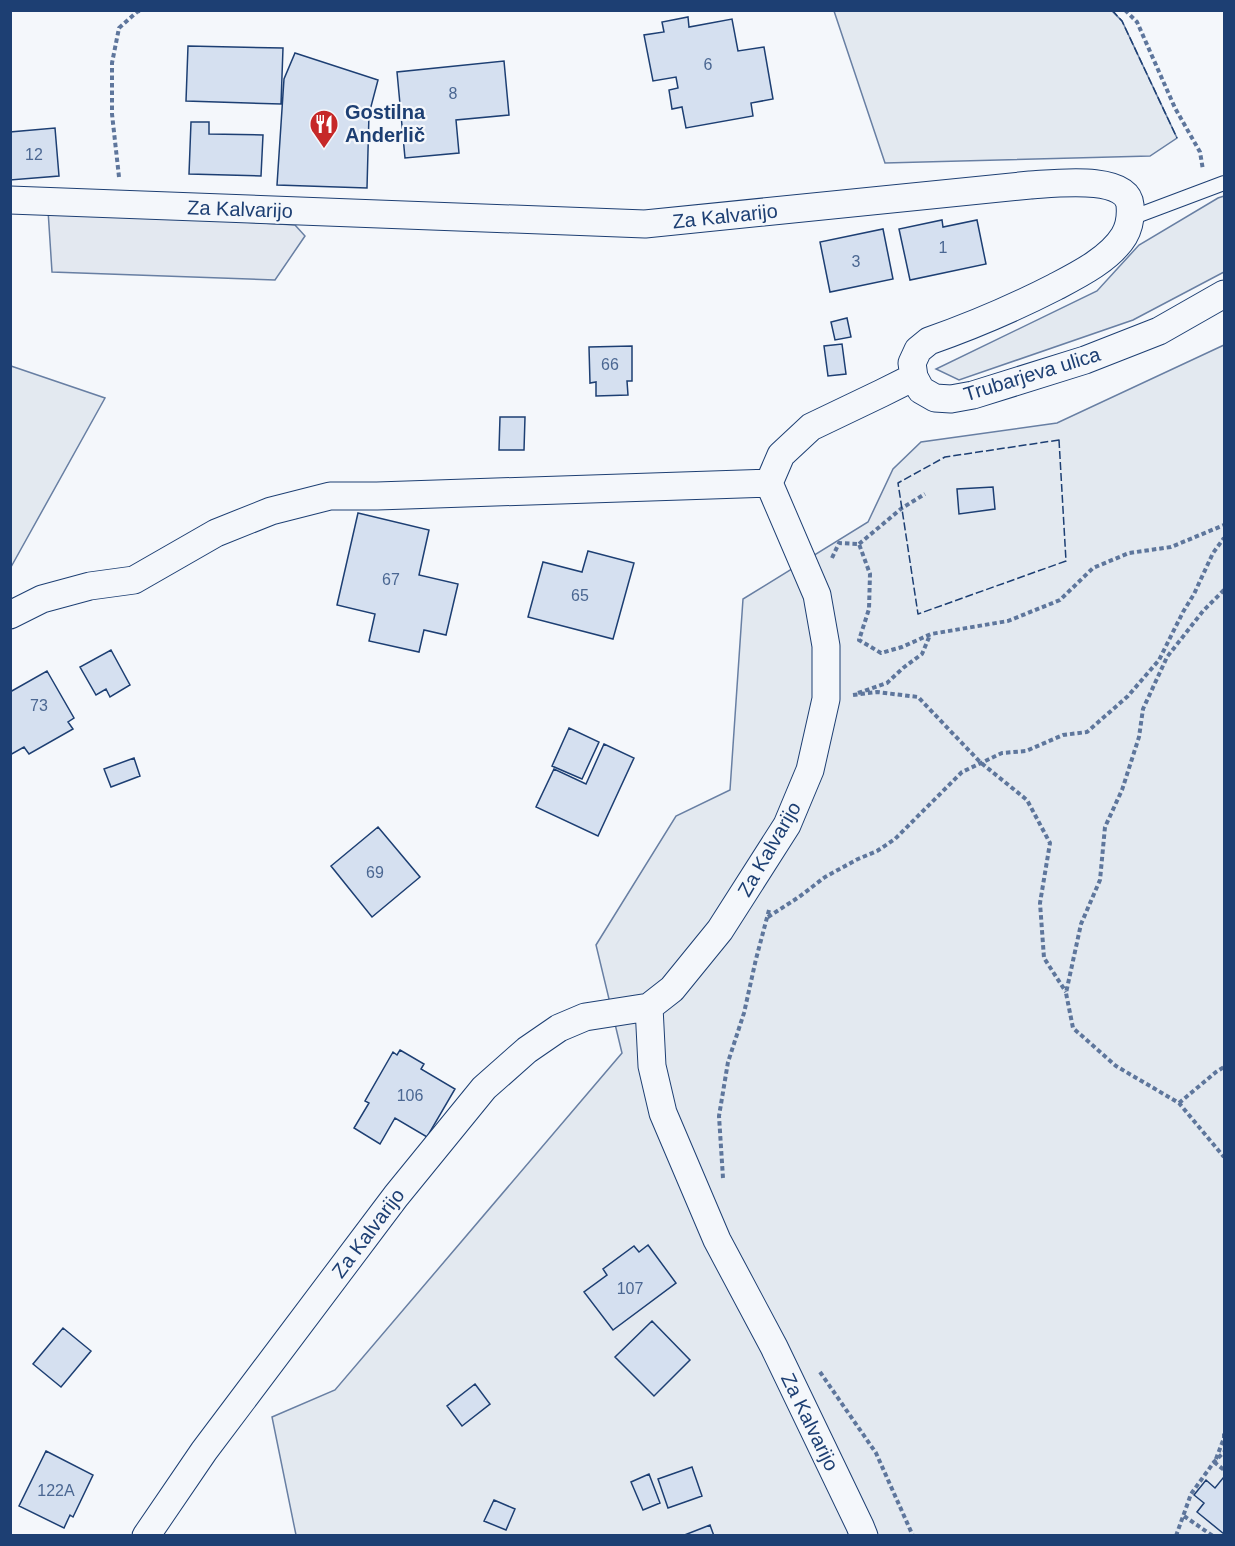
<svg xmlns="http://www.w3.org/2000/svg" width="1235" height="1546" viewBox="0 0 1235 1546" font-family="Helvetica,sans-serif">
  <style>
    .green { fill: #e3e9f0; stroke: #687fa3; stroke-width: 1.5 }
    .parking { fill: #e3e8f0; stroke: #687fa3; stroke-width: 1.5 }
    .building { fill: #d5e0f0; stroke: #1d3f73; stroke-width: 1.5 }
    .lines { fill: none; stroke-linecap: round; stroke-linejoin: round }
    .service-casing { stroke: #1d3f73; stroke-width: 16 }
    .minor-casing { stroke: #1d3f73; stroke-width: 29 }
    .path { stroke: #5e769c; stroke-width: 4; stroke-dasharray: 4.5 3; stroke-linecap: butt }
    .service { stroke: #f4f7fb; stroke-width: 14 }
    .minor { stroke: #f4f7fb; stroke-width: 27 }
    .fence { stroke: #1d3f73; stroke-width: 1.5; stroke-dasharray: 8 3; stroke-linecap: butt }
    .labels { text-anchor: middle; stroke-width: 4.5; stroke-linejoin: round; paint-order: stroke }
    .number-label { font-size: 16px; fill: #4b6792 }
    .poi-label { font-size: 20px; font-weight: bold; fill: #1d3f73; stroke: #f4f7fb; text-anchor: start }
    .street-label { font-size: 20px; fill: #1d3f73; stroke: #f4f7fb }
  </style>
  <rect width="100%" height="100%" fill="#f4f7fb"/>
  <path class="green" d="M834,11H1112L1122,21L1177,138L1150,156L885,163Z
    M1224,196V272L1133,320L959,380L936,369L1097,291L1139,245L1218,198Z
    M1224,345V1535H296L272,1417L335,1390L622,1053L596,945L676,816L730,790L743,599L868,522L893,469L921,442L1057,423Z
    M11,366L105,398L11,567L10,366Z"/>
  <path class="parking" d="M48,210L295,225L305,236L275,280L52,272Z"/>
  <path class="building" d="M688,17L689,27L732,19L738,51L764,47L773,99L751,103L753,116L686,128L682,107L672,109L669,90L678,88L676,77L653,81L644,35L664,32L662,22Z
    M188,46L283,48L281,104L186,101Z
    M295,53L378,80L369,114L367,188L277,185L284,79Z
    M504,61L509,115L456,120L459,153L405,158L397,72Z
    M191,122H209V134L263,135L261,176L189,174Z
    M55,128L59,176L10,180V132Z
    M942,220L943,227L977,220L986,264L910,280L899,229Z
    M883,229L893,279L830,292L820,242Z
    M847,318L851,337L835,340L831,322Z
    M842,344L846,374L828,376L824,346Z
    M632,346V381H627L628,395L596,396V382L590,383L589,347Z
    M500,417H525L524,450H499Z
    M993,487L995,509L959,514L957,489Z
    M358,513L429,530L419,575L458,584L446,635L424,630L419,652L369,641L375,614L337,605Z
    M588,551L634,563L613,639L528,617L543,562L582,572Z
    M111,650L130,685L110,697L106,689L96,695L80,667Z
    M47,671L74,718L68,722L73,729L29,754L24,747L10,755V692Z
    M569,728L599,742L582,779L552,766Z
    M604,744L634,758L598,836L536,807L554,769L586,784Z
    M134,758L140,776L111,787L104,769Z
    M378,827L420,877L372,917L331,866Z
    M400,1050L424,1064L421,1069L455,1089L427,1137L395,1118L380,1144L354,1128L369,1103L365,1101L393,1052L397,1055Z
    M648,1245L676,1283L613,1330L584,1292L607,1275L603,1269L634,1246L639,1252Z
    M652,1321L690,1360L654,1396L615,1357Z
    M63,1328L91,1351L61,1387L33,1364Z
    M475,1384L490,1404L462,1426L447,1406Z
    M46,1451L93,1475L73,1517L70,1515L64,1528L19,1506Z
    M692,1467L702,1496L668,1508L658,1479Z
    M649,1474L660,1503L643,1510L631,1482Z
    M1223,1478L1224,1479V1534L1197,1512L1204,1503L1194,1495L1206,1480L1215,1488Z
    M494,1500L515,1509L506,1530L484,1521Z
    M710,1525L714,1536H682Z"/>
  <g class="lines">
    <g class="service-casing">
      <path id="service" d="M1131,218L1224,183"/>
    </g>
    <g class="minor-casing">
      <path id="minor" d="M10,200L645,224L1030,185C1052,184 1127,174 1130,205C1131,216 1130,226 1124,236C1110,259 1078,275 1055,287C1014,308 972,326 929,341L918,350L912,363L914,377L921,390L935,398L951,399L973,395L1085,360L1159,331L1224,294
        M769,483L781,455L811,427L882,393L914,377
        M10,615L42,599L90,586L134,580L216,533L271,511L330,496H377L769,483
        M649,1007L652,1066L663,1113L717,1240L774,1347L860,1526L864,1536
        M146,1536L204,1451L396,1196L484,1088L527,1050L559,1028L585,1017L649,1007L672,989L720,930L787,825L810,770L826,699V646L817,595L769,483"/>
    </g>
    <path class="path" d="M1125,10L1137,22L1175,108L1200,152L1203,170
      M119,177L112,114V63L119,28L137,12L142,10
      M859,544L902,508L925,494
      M832,558L839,543L859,544L870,574L869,609L859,640L881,653L902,647L931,634L1008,621L1060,600L1093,568L1129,553L1171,547L1224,525
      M1224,590L1203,611L1167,657L1143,709L1139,737L1122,790L1105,827L1100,880L1081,924L1066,993L1073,1028L1116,1066L1179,1103L1224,1157
      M858,693L887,683L903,668L922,654L930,635
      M853,695L877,692L918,697L980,762L1027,800L1050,843L1040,903L1044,958L1066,992
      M768,917L799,897L825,877L858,859L877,851L895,839L962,772L1002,753L1026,751L1063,735L1087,732L1128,696L1159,660L1183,612L1194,594L1213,553L1224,538
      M1179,1103L1216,1072L1224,1067
      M723,1178L719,1116L728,1062L744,1013L756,959L769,910
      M820,1372L876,1453L913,1536
      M1216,1459L1224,1438V1432
      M1214,1462L1224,1470
      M1184,1516L1213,1536
      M1176,1536L1191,1494L1214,1462L1224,1452"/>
    <use href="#service" class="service"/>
    <use href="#minor" class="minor"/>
    <path class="fence" d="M1112,10L1122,21L1177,138
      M1059,440L1066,561L918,614L898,483L945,457Z"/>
  </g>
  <defs>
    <g id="restaurant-pin" transform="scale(1.5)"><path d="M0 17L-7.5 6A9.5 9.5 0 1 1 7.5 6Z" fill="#c62828" stroke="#f4f7fb"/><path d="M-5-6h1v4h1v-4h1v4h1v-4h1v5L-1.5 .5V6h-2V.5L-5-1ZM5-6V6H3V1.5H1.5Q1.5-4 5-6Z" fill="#fff"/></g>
  </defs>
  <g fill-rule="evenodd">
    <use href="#restaurant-pin" x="324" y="124"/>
  </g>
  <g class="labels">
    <g class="number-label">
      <text x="708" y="70">6</text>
      <text x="453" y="99">8</text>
      <text x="34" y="160">12</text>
      <text x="943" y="253">1</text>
      <text x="856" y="267">3</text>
      <text x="610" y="370">66</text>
      <text x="391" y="585">67</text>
      <text x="580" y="601">65</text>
      <text x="39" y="711">73</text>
      <text x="375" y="878">69</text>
      <text x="410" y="1101">106</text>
      <text x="630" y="1294">107</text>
      <text x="56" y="1496">122A</text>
    </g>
    <g class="poi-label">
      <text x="345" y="119">Gostilna<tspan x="345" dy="23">Anderlič</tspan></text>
    </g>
    <g class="street-label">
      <text transform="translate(240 209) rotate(2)" y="7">Za Kalvarijo</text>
      <text transform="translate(725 216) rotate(-6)" y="7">Za Kalvarijo</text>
      <text transform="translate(1032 374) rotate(-17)" y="7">Trubarjeva ulica</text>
      <text transform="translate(769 849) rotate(-60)" y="7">Za Kalvarijo</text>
      <text transform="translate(368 1233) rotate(-53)" y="7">Za Kalvarijo</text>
      <text transform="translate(810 1422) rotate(64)" y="7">Za Kalvarijo</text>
    </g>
  </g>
  <rect width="1235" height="1546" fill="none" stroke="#1d3f73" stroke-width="24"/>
</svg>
